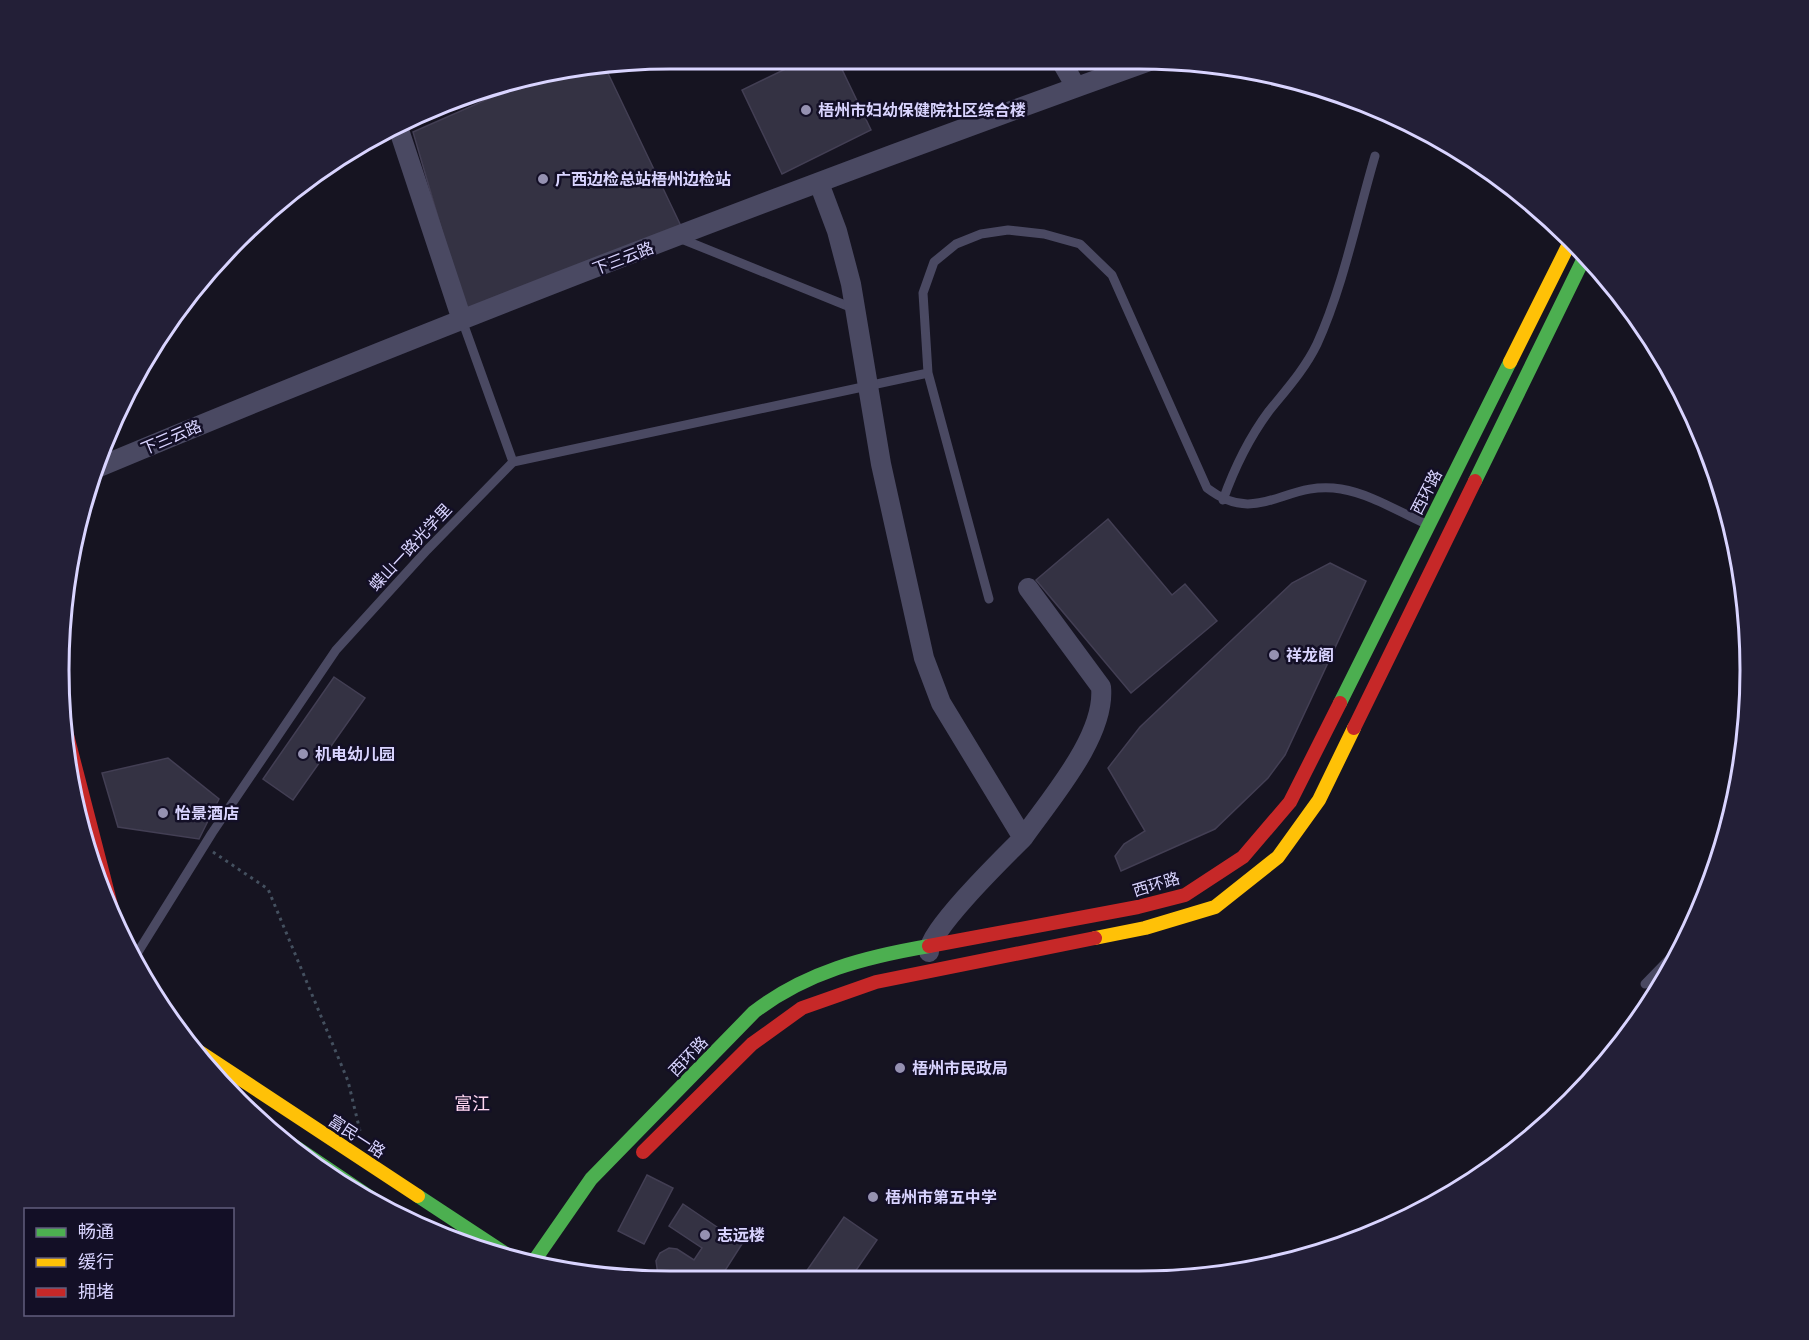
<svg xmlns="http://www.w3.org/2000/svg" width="1809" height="1340" viewBox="0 0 1809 1340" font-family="'Public Sans','Noto Sans SC',sans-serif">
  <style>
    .building { fill: #343243; stroke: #433f54; stroke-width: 1.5 }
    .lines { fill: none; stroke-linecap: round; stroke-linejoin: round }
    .path { stroke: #44505f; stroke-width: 3; stroke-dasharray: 3 4.5; stroke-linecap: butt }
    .lane { stroke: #4a4962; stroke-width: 9 }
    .street { stroke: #4a4962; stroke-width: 20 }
    .fast { stroke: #4caf50; stroke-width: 14 }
    .slow { stroke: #ffc107; stroke-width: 14 }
    .jam { stroke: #c62828; stroke-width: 14 }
    .poi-dot { fill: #9591b1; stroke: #130f26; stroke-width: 2 }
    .labels { text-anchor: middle; stroke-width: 5; stroke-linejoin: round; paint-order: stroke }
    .poi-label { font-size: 16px; font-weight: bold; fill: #d9d4ff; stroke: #130f26; text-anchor: start }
    .street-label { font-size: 16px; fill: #d9d4ff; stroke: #130f26 }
    .neighbourhood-label { font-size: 18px; fill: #ffd6f0; stroke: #130f26 }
    .rim { fill: none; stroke: #d9d4ff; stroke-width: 3 }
  </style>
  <rect width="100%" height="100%" fill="#161421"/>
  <path class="building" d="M806,59H837L871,130L782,174L742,90Z
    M605,67L681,226L465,310L413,132L540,76Z
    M1108,519L1172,595L1185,584L1217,621L1131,693L1036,580Z
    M1330,563L1366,581L1285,755L1268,778L1215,829L1121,871L1115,856L1124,844L1145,831L1108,768L1140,727L1292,583Z
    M334,677L365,698L293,800L263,779Z
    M168,758L219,799L199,839L118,827L102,773Z
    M647,1175L673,1188L644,1244L618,1231Z
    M683,1204L742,1244L719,1280H665L658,1275L656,1261L660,1253L669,1248L677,1249L694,1260L702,1248L669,1226Z
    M844,1217L877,1240L850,1279H801Z"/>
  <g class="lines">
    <path class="path" d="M213,852L268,889L348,1081L360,1131"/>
    <path class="lane" d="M679,238L855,309
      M462,320L513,462
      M1223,500C1234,469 1249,438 1269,411C1286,390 1305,369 1317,344C1343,287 1357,217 1375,156
      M989,599L928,373L923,293L934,262L956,244L981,234L1008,230L1044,234L1080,244L1112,275L1207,488C1259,528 1285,479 1341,489C1371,494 1399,512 1426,524
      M133,960L212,833L336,650L427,550L513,462L928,373
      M1645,984L1682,946"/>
    <path class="street" d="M1060,59L1076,87
      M398,127L462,320
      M819,183L837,231L851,284L881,464L924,658L941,703L1023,838C1005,856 927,932 929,952
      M99,467C446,322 798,187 1152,60
      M1023,838C1050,799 1106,736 1101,687L1028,588"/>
    <path class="fast" d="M1475,481L1586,254
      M1340,703L1510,362
      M260,1123L392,1212
      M418,1196L509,1256
      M534,1261L591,1179L754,1012C806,972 865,957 929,946"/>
    <path class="slow" d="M1510,362L1572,238
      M1095,938L1145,928L1215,907L1278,857L1319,800L1354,728
      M186,1043L418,1196"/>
    <path class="jam" d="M60,708L114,917
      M1354,728L1475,481
      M929,946L1138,907L1185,895L1243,857L1290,802L1340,703
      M643,1152L752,1044L802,1008L876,982L1095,938"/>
  </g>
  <g class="poi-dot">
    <circle cx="806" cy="110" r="6"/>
    <circle cx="543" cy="179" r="6"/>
    <circle cx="1274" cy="655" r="6"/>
    <circle cx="303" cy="754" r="6"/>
    <circle cx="163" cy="813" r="6"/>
    <circle cx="900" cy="1068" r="6"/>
    <circle cx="873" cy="1197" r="6"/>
    <circle cx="705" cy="1235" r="6"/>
  </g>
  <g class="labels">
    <g class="poi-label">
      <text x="818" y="116">梧州市妇幼保健院社区综合楼</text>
      <text x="555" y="185">广西边检总站梧州边检站</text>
      <text x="1286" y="661">祥龙阁</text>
      <text x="315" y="760">机电幼儿园</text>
      <text x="175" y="819">怡景酒店</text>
      <text x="912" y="1074">梧州市民政局</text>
      <text x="885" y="1203">梧州市第五中学</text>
      <text x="717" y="1241">志远楼</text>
    </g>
    <g class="street-label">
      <text transform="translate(623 258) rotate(-21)" y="6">下三云路</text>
      <text transform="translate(171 437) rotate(-23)" y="6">下三云路</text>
      <text transform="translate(1426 492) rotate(-63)" y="6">西环路</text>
      <text transform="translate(410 547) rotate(-47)" y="6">蝶山一路光学里</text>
      <text transform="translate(1156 884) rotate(-17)" y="6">西环路</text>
      <text transform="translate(688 1056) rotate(-46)" y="6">西环路</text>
      <text transform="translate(357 1136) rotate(33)" y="6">富民一路</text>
    </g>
    <g class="neighbourhood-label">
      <text x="472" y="1110">富江</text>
    </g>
  </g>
  <path d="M0 0H1809V1340H0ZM670 69H1139A601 601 0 0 1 1740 670V670A601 601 0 0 1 1139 1271H670A601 601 0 0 1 69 670V670A601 601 0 0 1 670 69Z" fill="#231f37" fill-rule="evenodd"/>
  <path class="rim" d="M670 69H1139A601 601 0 0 1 1740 670V670A601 601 0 0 1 1139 1271H670A601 601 0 0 1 69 670V670A601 601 0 0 1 670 69Z"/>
  <rect x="24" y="1208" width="210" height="108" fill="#130f26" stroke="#625e7d" stroke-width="1.5"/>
  <rect x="36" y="1228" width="30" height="9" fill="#4caf50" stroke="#625e7d" stroke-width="1.5"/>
  <text x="78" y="1238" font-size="18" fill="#d9d4ff">畅通</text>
  <rect x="36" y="1258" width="30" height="9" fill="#ffc107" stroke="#625e7d" stroke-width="1.5"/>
  <text x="78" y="1268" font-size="18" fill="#d9d4ff">缓行</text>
  <rect x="36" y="1288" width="30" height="9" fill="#c62828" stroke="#625e7d" stroke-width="1.5"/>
  <text x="78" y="1298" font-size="18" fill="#d9d4ff">拥堵</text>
</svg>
